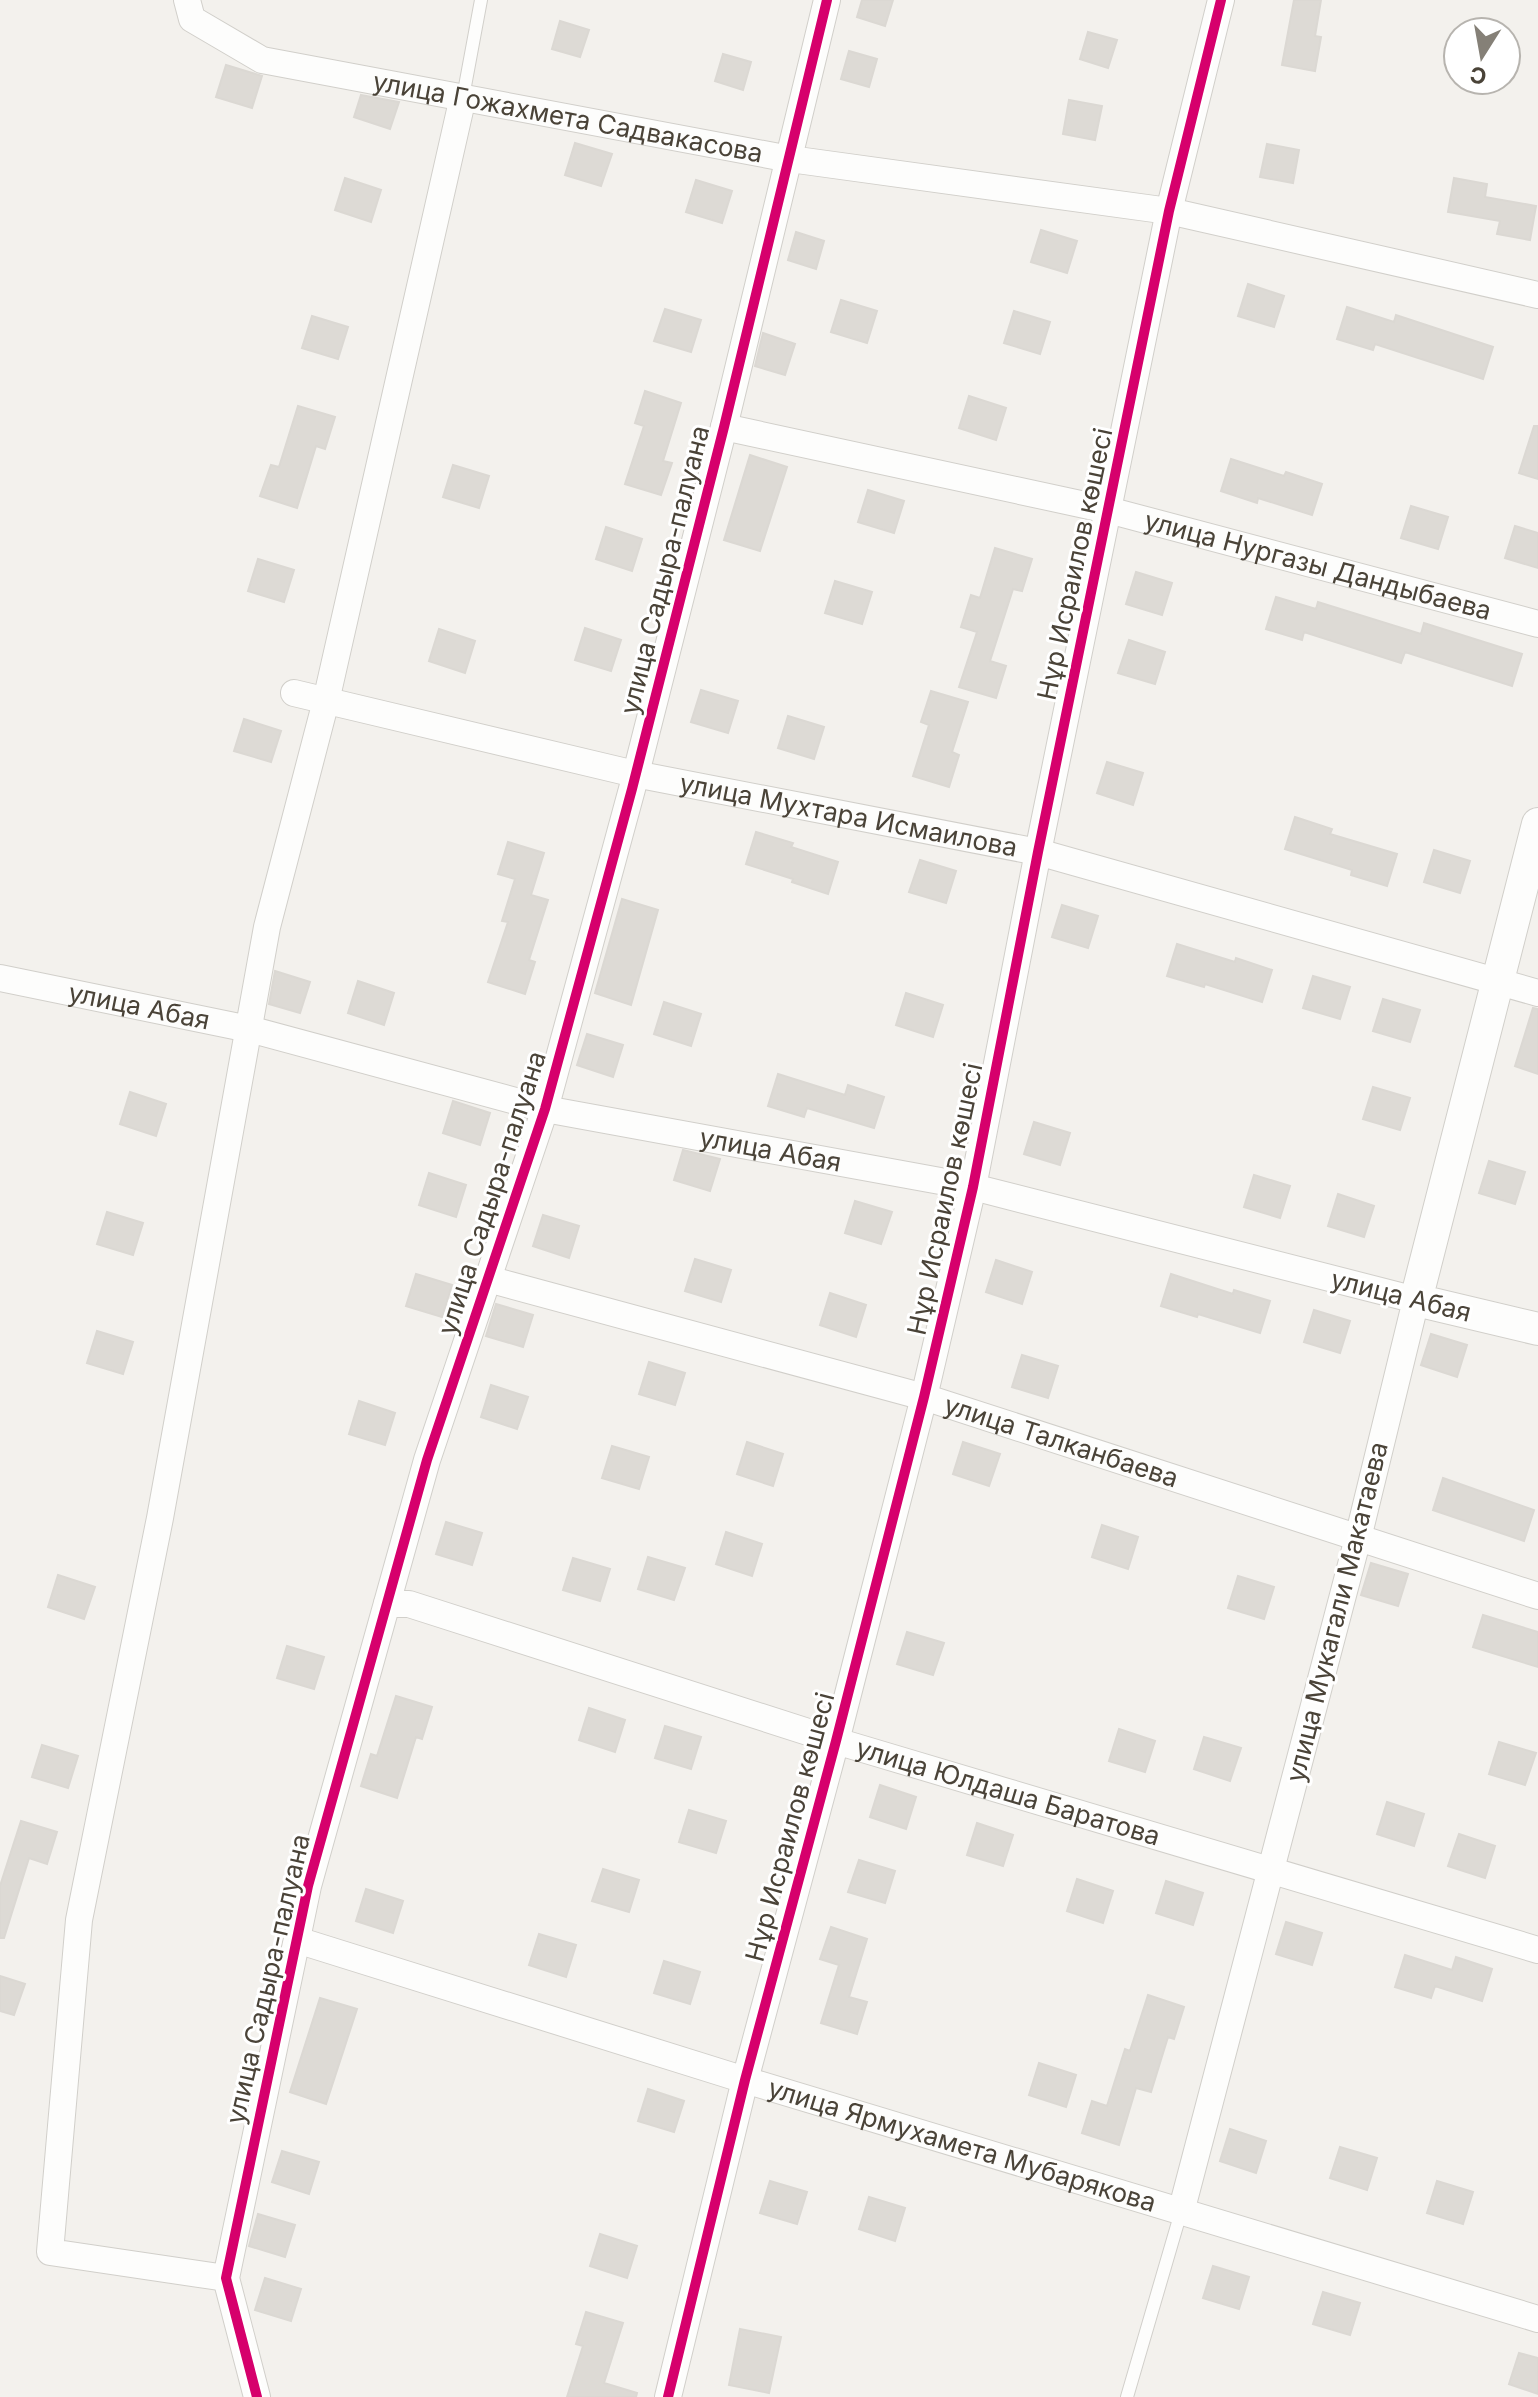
<svg xmlns="http://www.w3.org/2000/svg" width="1538" height="2397" viewBox="0 0 1538 2397" font-family="Inter,sans-serif">
  <style>
    .building { fill: #dddad5; stroke: #dbd8d3; stroke-width: 2 }
    .lines { fill: none; stroke-linecap: round; stroke-linejoin: round }
    .service-casing { stroke: #d1cfca; stroke-width: 14 }
    .minor-casing { stroke: #d1cfca; stroke-width: 28 }
    .tertiary-casing { stroke: #d1cfca; stroke-width: 34 }
    .service { stroke: #fdfdfc; stroke-width: 12 }
    .minor { stroke: #fdfdfc; stroke-width: 26 }
    .tertiary { stroke: #fdfdfc; stroke-width: 32 }
    .cycleway-casing { stroke: #fff; stroke-width: 15 }
    .cycleway { stroke: #d6006c; stroke-width: 10 }
    .labels { text-anchor: middle; stroke-width: 6; stroke-linejoin: round; paint-order: stroke }
    .street-label { font-size: 26px; fill: #4a4338; stroke: #fff }
  </style>
  <rect width="100%" height="100%" fill="#f3f1ed"/>
  <path class="building" d="M862,0H893L885,26L857,17Z
    M1294,0H1321L1315,36L1321,37L1315,71L1282,65Z
    M560,21L589,30L580,57L552,49Z
    M1088,32L1117,40L1108,68L1080,59Z
    M849,51L877,59L869,87L841,79Z
    M723,54L751,62L743,90L715,81Z
    M226,65L262,76L252,108L216,97Z
    M361,95L399,102L390,129L354,117Z
    M1069,100L1102,106L1095,140L1063,134Z
    M575,143L612,154L601,186L565,175Z
    M1267,144L1299,150L1293,183L1260,177Z
    M345,178L381,190L371,222L335,210Z
    M1454,178L1487,184L1485,197L1536,206L1530,240L1497,234L1500,221L1448,212Z
    M696,180L732,191L722,223L686,212Z
    M1041,230L1077,241L1067,273L1031,262Z
    M796,232L824,241L816,269L788,260Z
    M1248,284L1284,296L1274,327L1238,316Z
    M841,300L877,311L867,343L831,332Z
    M1347,307L1394,322L1396,315L1493,347L1483,379L1375,344L1373,350L1337,339Z
    M665,309L701,320L691,352L654,341Z
    M1014,311L1050,322L1040,354L1004,343Z
    M312,316L348,327L338,359L302,348Z
    M763,333L795,344L785,375L755,366Z
    M645,391L681,403L663,461L672,463L661,495L625,484L644,426L635,423Z
    M969,396L1006,408L996,440L959,428Z
    M298,406L335,417L325,449L316,446L297,508L260,496L271,465L279,467Z
    M1534,426H1538V479L1519,473Z
    M750,455L787,467L760,551L724,540Z
    M1231,459L1284,476L1286,472L1322,484L1312,515L1258,498L1257,503L1221,491Z
    M453,465L489,476L479,508L443,497Z
    M868,490L904,501L894,533L858,522Z
    M1411,506L1448,517L1438,549L1401,538Z
    M1515,526L1538,533V568L1505,558Z
    M606,527L642,539L632,571L596,559Z
    M995,548L1032,559L1022,591L1013,589L990,661L1006,666L996,698L959,687L977,632L961,627L971,595L980,598Z
    M258,559L294,570L284,602L248,591Z
    M1136,572L1172,583L1162,615L1126,604Z
    M835,581L872,592L862,624L825,613Z
    M1276,597L1316,609L1318,602L1421,634L1424,623L1522,654L1512,686L1405,652L1401,663L1304,632L1302,640L1266,629Z
    M585,628L621,640L611,671L575,660Z
    M439,629L475,641L465,673L429,661Z
    M1129,640L1165,652L1155,684L1118,673Z
    M701,690L738,701L728,733L691,722Z
    M931,691L968,702L952,752L959,755L949,787L913,776L929,725L921,722Z
    M788,716L824,727L814,759L778,748Z
    M244,719L281,731L271,762L234,751Z
    M1107,762L1143,773L1133,805L1097,793Z
    M1295,817L1332,829L1330,834L1397,854L1387,886L1351,875L1352,870L1285,849Z
    M756,832L793,843L791,847L838,862L828,894L792,882L793,879L746,864Z
    M508,842L544,853L531,895L548,900L529,960L535,962L525,994L488,982L508,922L502,921L515,879L498,874Z
    M1434,850L1470,861L1460,893L1424,882Z
    M920,860L956,871L946,903L909,892Z
    M622,899L658,910L631,1005L595,993Z
    M1062,905L1098,916L1088,948L1052,937Z
    M1177,944L1235,962L1236,958L1272,970L1262,1002L1205,984L1204,987L1167,976Z
    M275,971L310,982L300,1013L269,1004Z
    M1313,976L1350,987L1340,1019L1303,1008Z
    M358,981L394,993L384,1025L348,1013Z
    M906,993L943,1005L933,1037L896,1025Z
    M1383,999L1420,1010L1410,1042L1373,1031Z
    M664,1002L701,1014L691,1046L654,1034Z
    M1533,1008L1538,1009V1074L1515,1066Z
    M587,1034L623,1045L613,1077L577,1065Z
    M778,1074L845,1095L848,1085L884,1097L874,1128L807,1108L804,1117L768,1106Z
    M1373,1087L1410,1098L1400,1130L1363,1119Z
    M130,1092L166,1104L156,1136L120,1124Z
    M453,1101L490,1113L480,1145L443,1133Z
    M1034,1122L1070,1133L1060,1165L1024,1154Z
    M683,1150L720,1159L710,1191L674,1180Z
    M1489,1161L1525,1172L1515,1204L1479,1193Z
    M429,1173L466,1185L456,1217L419,1205Z
    M1254,1175L1290,1186L1280,1218L1244,1207Z
    M1338,1194L1374,1206L1364,1237L1328,1226Z
    M855,1201L892,1212L881,1244L845,1233Z
    M107,1212L143,1223L133,1255L97,1244Z
    M543,1215L579,1226L569,1258L533,1246Z
    M695,1259L731,1270L721,1302L685,1291Z
    M996,1260L1032,1272L1022,1304L986,1292Z
    M416,1274L452,1285L442,1317L406,1306Z
    M1171,1274L1233,1294L1234,1290L1270,1301L1260,1333L1198,1314L1197,1317L1161,1306Z
    M830,1293L866,1305L856,1337L820,1325Z
    M496,1304L533,1315L523,1347L486,1336Z
    M1314,1310L1350,1321L1340,1353L1304,1342Z
    M97,1331L133,1342L123,1374L87,1363Z
    M1431,1334L1467,1345L1457,1377L1421,1365Z
    M1022,1355L1058,1366L1048,1398L1012,1387Z
    M649,1362L685,1373L675,1405L639,1394Z
    M491,1385L528,1397L517,1429L481,1417Z
    M359,1401L395,1413L385,1445L349,1434Z
    M747,1442L783,1454L773,1486L737,1474Z
    M963,1442L1000,1454L989,1486L953,1474Z
    M612,1446L649,1457L639,1489L602,1478Z
    M1443,1478L1534,1510L1524,1541L1433,1510Z
    M446,1522L482,1533L472,1565L436,1554Z
    M1102,1525L1138,1537L1128,1569L1092,1557Z
    M726,1532L762,1544L752,1576L716,1564Z
    M648,1557L685,1568L674,1600L638,1589Z
    M573,1558L610,1569L600,1601L563,1590Z
    M1371,1563L1408,1574L1398,1606L1361,1595Z
    M58,1575L95,1587L84,1619L48,1607Z
    M1238,1576L1274,1587L1264,1619L1228,1608Z
    M1483,1615L1538,1632V1667L1473,1647Z
    M907,1632L944,1643L933,1675L897,1664Z
    M287,1646L324,1657L314,1689L277,1678Z
    M396,1696L432,1707L422,1739L416,1737L397,1798L361,1786L371,1754L377,1756Z
    M589,1708L625,1720L615,1752L579,1740Z
    M665,1726L701,1737L691,1769L655,1758Z
    M1119,1729L1155,1741L1145,1772L1109,1761Z
    M1204,1737L1241,1748L1230,1781L1194,1769Z
    M1499,1742L1536,1753L1525,1785L1489,1774Z
    M42,1745L78,1756L68,1788L32,1777Z
    M880,1785L916,1797L906,1829L870,1817Z
    M1387,1802L1424,1814L1414,1846L1377,1834Z
    M689,1810L726,1821L716,1853L679,1842Z
    M21,1821L57,1832L47,1864L29,1858L4,1938H0V1886Z
    M977,1823L1013,1835L1003,1866L967,1855Z
    M1459,1834L1495,1846L1485,1878L1448,1866Z
    M859,1860L895,1871L885,1903L848,1892Z
    M603,1869L639,1880L629,1912L592,1901Z
    M1077,1879L1113,1891L1103,1923L1067,1911Z
    M1166,1881L1203,1893L1193,1925L1156,1913Z
    M366,1889L403,1901L393,1933L356,1921Z
    M1286,1922L1322,1933L1312,1965L1276,1954Z
    M831,1927L867,1939L849,1997L867,2002L857,2034L821,2023L839,1965L820,1959Z
    M539,1934L576,1945L566,1977L529,1965Z
    M1405,1955L1452,1970L1456,1957L1492,1969L1482,2001L1435,1986L1431,1998L1395,1987Z
    M664,1961L700,1972L690,2004L654,1993Z
    M0,1976L25,1984L14,2015L0,2011Z
    M1148,1995L1184,2007L1174,2039L1168,2037L1151,2092L1136,2088L1119,2145L1082,2133L1092,2101L1107,2106L1125,2049L1130,2051Z
    M320,1998L357,2009L326,2104L290,2092Z
    M1039,2063L1076,2075L1066,2107L1029,2095Z
    M648,2089L684,2101L674,2132L638,2121Z
    M1230,2129L1266,2141L1256,2173L1220,2161Z
    M1340,2147L1377,2158L1367,2190L1330,2178Z
    M282,2151L319,2162L309,2194L272,2182Z
    M770,2181L807,2192L797,2224L760,2213Z
    M1437,2181L1473,2192L1463,2224L1427,2213Z
    M869,2197L905,2208L895,2241L859,2229Z
    M258,2214L295,2225L285,2257L249,2246Z
    M600,2234L637,2246L627,2278L590,2266Z
    M1213,2266L1249,2277L1239,2309L1203,2298Z
    M265,2278L301,2289L291,2321L255,2310Z
    M1323,2292L1360,2303L1350,2335L1313,2324Z
    M586,2312L623,2323L604,2383L637,2393L636,2397H567L583,2346L576,2344Z
    M740,2329L781,2337L769,2393L729,2385Z
    M1519,2353L1538,2358V2394L1509,2384Z"/>
  <g class="lines">
    <g class="service-casing">
      <path id="service" d="M463,97L481,0
        M1127,2397L1181,2212"/>
    </g>
    <g class="minor-casing">
      <g id="minor">
        <path id="s1" d="M187,0L192,19L262,60L790,159L1169,211L1538,295"/>
        <path id="s2" d="M724,427L1108,510L1538,624"/>
        <path id="s3" d="M294,693L635,774L1038,852L1538,993"/>
        <path id="s4" d="M0,978L249,1029L545,1109L973,1187L1416,1300L1358,1538L1181,2212"/>
        <path id="s5" d="M488,1279L924,1397L1538,1596"/>
        <path id="s6" d="M387,1604H409L836,1741L1538,1950"/>
        <path id="s7" d="M297,1940L745,2080L1538,2319"/>
        <path d="M226,2278L50,2252L79,1920L160,1518L267,927L326,701L463,97"/>
        <path d="M257,2397L226,2278L308,1886L427,1460L545,1109L632,789L724,427L827,0"/>
        <path d="M668,2397L745,2080L836,1741L924,1397L973,1187L1038,852L1169,211L1221,0"/>
      </g>
    </g>
    <g class="tertiary-casing">
      <path id="tertiary" d="M1538,824L1416,1300L1538,1329"/>
    </g>
    <use href="#service" class="service"/>
    <use href="#minor" class="minor"/>
    <use href="#tertiary" class="tertiary"/>
    <g class="cycleway-casing">
      <path id="cycleway" d="M257,2397L226,2278L308,1886L427,1460L545,1109L632,789L724,427L827,0
        M668,2397L745,2080L836,1741L924,1397L973,1187L1038,852L1169,211L1221,0"/>
    </g>
    <use href="#cycleway" class="cycleway"/>
  </g>
  <g class="labels">
    <g class="street-label">
      <text dy="9" stroke="none"><textPath href="#s1" startOffset="412">улица Гожахмета Садвакасова</textPath></text>
      <text transform="translate(1075 564) rotate(-78)" y="9">Нұр Исраилов көшесі</text>
      <text dy="9" stroke="none"><textPath href="#s2" startOffset="610">улица Нургазы Дандыбаева</textPath></text>
      <text transform="translate(665 570) rotate(-76)" y="9">улица Садыра-палуана</text>
      <text dy="9" stroke="none"><textPath href="#s3" startOffset="568">улица Мухтара Исмаилова</textPath></text>
      <text dy="9" stroke="none"><textPath href="#s4" startOffset="142">улица Абая</textPath></text>
      <text dy="9" stroke="none"><textPath href="#s4" startOffset="790">улица Абая</textPath></text>
      <text transform="translate(492 1193) rotate(-72)" y="9">улица Садыра-палуана</text>
      <text transform="translate(945 1199) rotate(-78)" y="9">Нұр Исраилов көшесі</text>
      <text transform="translate(1401 1296) rotate(14)" y="9">улица Абая</text>
      <text dy="9" stroke="none"><textPath href="#s5" startOffset="596">улица Талканбаева</textPath></text>
      <text transform="translate(1337 1612) rotate(-76)" y="9">улица Мукагали Макатаева</text>
      <text dy="9" stroke="none"><textPath href="#s6" startOffset="650">улица Юлдаша Баратова</textPath></text>
      <text transform="translate(790 1827) rotate(-75)" y="9">Нұр Исраилов көшесі</text>
      <text transform="translate(268 1979) rotate(-77)" y="9">улица Садыра-палуана</text>
      <text dy="9" stroke="none"><textPath href="#s7" startOffset="696">улица Ярмухамета Мубарякова</textPath></text>
    </g>
  </g>
  <g transform="translate(1482 56) rotate(191)"><circle r="38" fill="#ffffff" stroke="#b7b4af" stroke-width="2"/>
  <path d="M0-6L14 30L0 20L-14 30Z" fill="#858077"/>
  <text y="-12" font-size="22" font-weight="bold" text-anchor="middle" fill="#4a4338">С</text>
  </g>
</svg>
